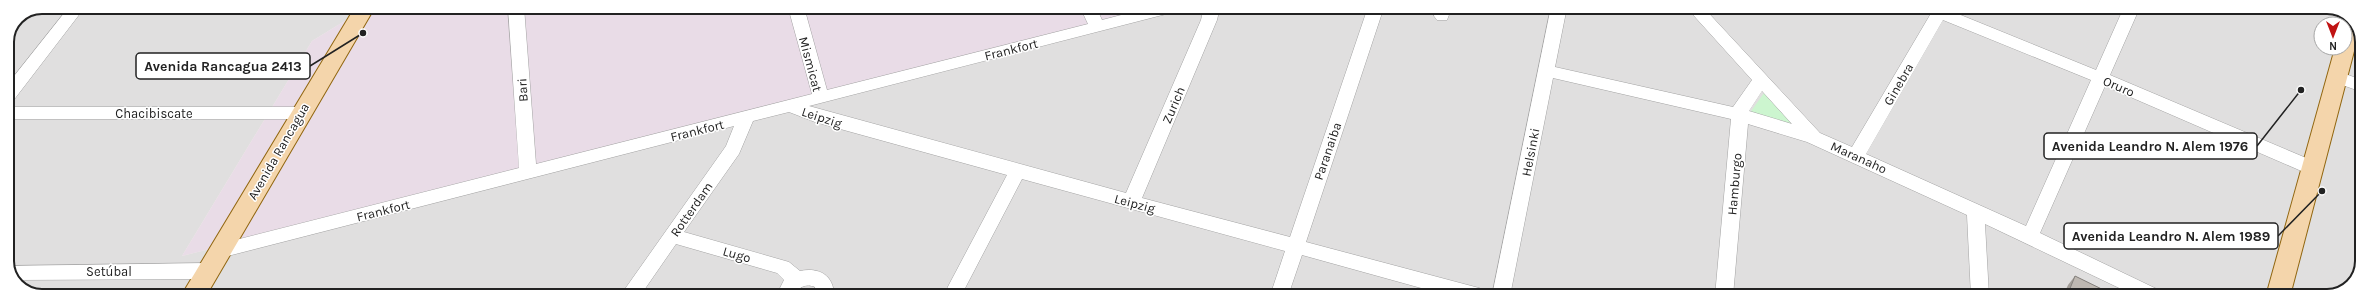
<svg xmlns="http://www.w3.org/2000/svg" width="2369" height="303" viewBox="0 0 2369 303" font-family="Karla,sans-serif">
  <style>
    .residential { fill: #e0dfdf; fill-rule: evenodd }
    .industrial { fill: #e9dce7 }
    .park { fill: #ccf5cf }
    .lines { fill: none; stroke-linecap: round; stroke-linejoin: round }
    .minor-casing { stroke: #a3a3a3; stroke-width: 1 }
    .major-casing { stroke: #91660f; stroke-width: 2 }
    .minor { fill: #fff; fill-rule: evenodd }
    .major { fill: #f4d5ab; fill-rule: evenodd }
    .wall { fill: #a39e99 }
    .building { fill: #beb8b2; stroke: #85817d }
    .labels { text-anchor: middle; stroke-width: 3; stroke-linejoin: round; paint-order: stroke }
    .street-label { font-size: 13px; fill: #222; stroke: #fff }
    .rim { fill: none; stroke: #222; stroke-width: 2 }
    .leader { fill: none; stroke: #222; stroke-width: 1.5 }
    .callout-dot { fill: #222; stroke: #fff; stroke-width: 1.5 }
    .callout { fill: #fff; stroke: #222; stroke-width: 1.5 }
    .callout-label { font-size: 14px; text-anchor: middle; font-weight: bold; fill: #222 }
  </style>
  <rect width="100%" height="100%" fill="#f1eee9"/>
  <path class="residential" d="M42,7H378L361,11L312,41L182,256L1159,7H2332L2352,17L2362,37V266L2350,287L2327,296H37L17,286L7,266V42L17,17ZM2321,24H2345V48H2321Z"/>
  <path class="industrial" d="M378,7H1159L182,256L312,41L361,11Z"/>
  <path class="park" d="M1764,93L1794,126L1749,114Z"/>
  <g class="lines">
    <g class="minor-casing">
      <path id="minor" d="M69,7H85L13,101L7,103V85Z
        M508,7H524L536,164L812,94L788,7H804L827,90L1088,24L1080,7H1096L1102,20L1152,7H1182L1179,11L1174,12L809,106L1126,193L1201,20L1204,7H1220L1217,20L1142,198L1290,237L1368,7H1384L1306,242L1479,288L1486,291L1488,296H1450L1302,255L1288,296H1270L1285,251L1022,179L961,296H943L1007,175L815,122L789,112L753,121L739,154L684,232L789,262L800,271C819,267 834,275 834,296H816L815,287C806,283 798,287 794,296H776L784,280L777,273L676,244L640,296H620L726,146L734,126L220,258L214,256L211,251L214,246L220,244L519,168Z
        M1436,7H1452L1447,20H1437L1434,16Z
        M1551,7H1567L1555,67L1733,107L1752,80L1686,7H1703L1820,133L1852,147L1930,15L1921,11L1918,7H1941L2096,70L2124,7H2140L2110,75L2318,163L2321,168L2318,173L2312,175L2306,173L2105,86L2040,233L2161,291L2163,296H2136L1985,224L1989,296H1971L1967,215L1807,142L1748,124L1733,296H1715L1731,119L1553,78L1510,296H1492ZM1943,20L2091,80L2026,226L1866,154ZM1762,91L1792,124L1749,111Z
        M2337,71L2362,80V92L2331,81L2329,77L2331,73Z
        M7,107H300L306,109L308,113L306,117L300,119H7Z
        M208,263L214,266L217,271L214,276L208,279L14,280L7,266Z"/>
    </g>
    <g class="major-casing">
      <path id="major" d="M355,7H375L206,296H181Z
        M2346,14L2352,17L2359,32L2290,296H2266L2335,48H2345V24H2341Z"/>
    </g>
    <use href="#minor" class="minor"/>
    <use href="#major" class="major"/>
  </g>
  <path class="wall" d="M2075,276L2116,296H2063L2068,285Z"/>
  <path class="building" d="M2075,276L2116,296H2067Z"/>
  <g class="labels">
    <g class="street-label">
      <text transform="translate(1011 49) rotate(-14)" y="5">Frankfort</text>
      <text transform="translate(811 64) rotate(75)" y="5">Mismicat</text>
      <text transform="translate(1898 84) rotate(-60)" y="5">Ginebra</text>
      <text transform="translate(2119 86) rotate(23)" y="5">Oruro</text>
      <text transform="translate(522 90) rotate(-94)" y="5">Bari</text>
      <text transform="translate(1173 105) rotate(-67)" y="5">Zurich</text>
      <text x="154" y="118">Chacibiscate</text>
      <text transform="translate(822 117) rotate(18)" y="5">Leipzig</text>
      <text transform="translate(697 130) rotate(-14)" y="5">Frankfort</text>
      <text transform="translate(278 151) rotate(-60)" y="5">Avenida Rancagua</text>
      <text transform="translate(1327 151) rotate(-71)" y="5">Paranaiba</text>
      <text transform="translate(1530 152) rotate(-79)" y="5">Helsinki</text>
      <text transform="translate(1859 157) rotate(24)" y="5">Maranaho</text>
      <text transform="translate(1734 184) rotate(-85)" y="5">Hamburgo</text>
      <text transform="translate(1135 203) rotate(15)" y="5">Leipzig</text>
      <text transform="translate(691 209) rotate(-55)" y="5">Rotterdam</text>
      <text transform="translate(383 210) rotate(-14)" y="5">Frankfort</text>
      <text transform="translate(737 254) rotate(16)" y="5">Lugo</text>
      <text x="109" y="276">Setúbal</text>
    </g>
  </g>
  <path d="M0 0H2369V303H0ZM42 14H2327A28 28 0 0 1 2355 42V261A28 28 0 0 1 2327 289H42A28 28 0 0 1 14 261V42A28 28 0 0 1 42 14Z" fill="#fff" fill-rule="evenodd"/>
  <path class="rim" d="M42 14H2327A28 28 0 0 1 2355 42V261A28 28 0 0 1 2327 289H42A28 28 0 0 1 14 261V42A28 28 0 0 1 42 14Z"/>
  <path class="leader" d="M363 33L310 66M2301 90L2257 146M2322 191L2278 236"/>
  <g class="callout-dot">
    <circle cx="363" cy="33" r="4"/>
    <circle cx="2301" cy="90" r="4"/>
    <circle cx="2322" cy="191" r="4"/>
  </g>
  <g class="callout">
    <rect x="136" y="53" width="174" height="26" rx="4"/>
    <rect x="2044" y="133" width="213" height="26" rx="4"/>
    <rect x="2064" y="223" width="214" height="26" rx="4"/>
  </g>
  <g class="callout-label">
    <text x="223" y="71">Avenida Rancagua 2413</text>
    <text x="2150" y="151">Avenida Leandro N. Alem 1976</text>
    <text x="2171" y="241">Avenida Leandro N. Alem 1989</text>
  </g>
  <g transform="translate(2333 36) rotate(180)"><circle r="19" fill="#ffffff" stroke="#a7a7a7"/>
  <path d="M0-3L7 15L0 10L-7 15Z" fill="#c01313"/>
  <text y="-6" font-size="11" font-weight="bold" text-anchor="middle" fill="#222222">N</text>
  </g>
</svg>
